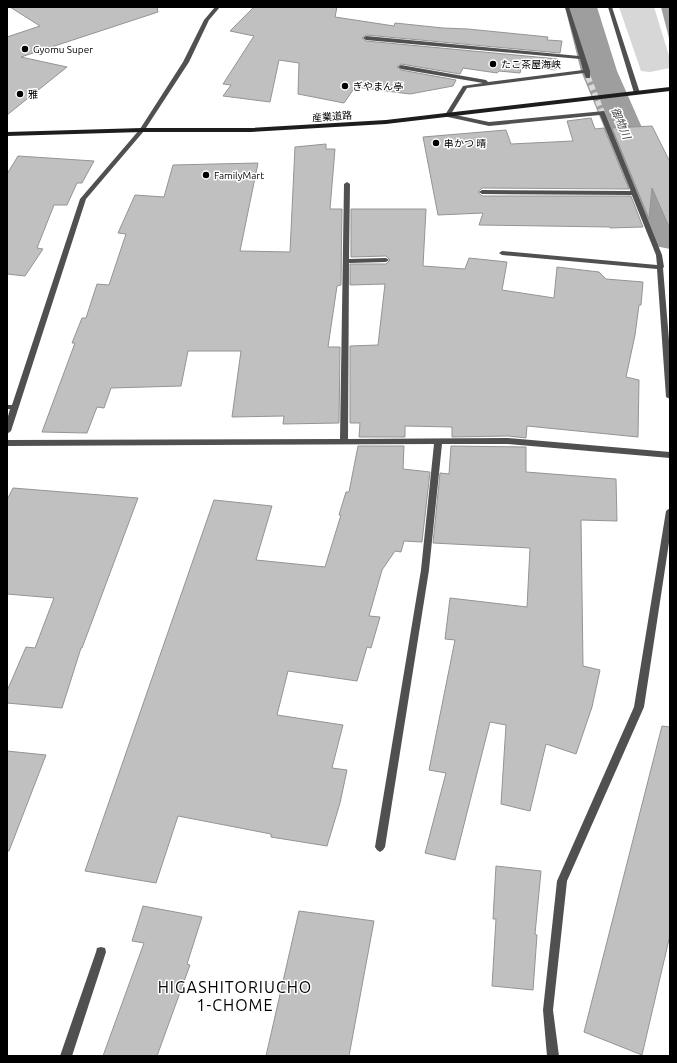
<svg xmlns="http://www.w3.org/2000/svg" width="677" height="1063" viewBox="0 0 677 1063" font-family="Ubuntu,'Noto Sans JP',sans-serif">
  <style>
    .green { fill: #d7d7d7 }
    .water { fill: #9e9e9e }
    .lines { fill: none; stroke-linecap: round; stroke-linejoin: round }
    .river { fill: #9e9e9e; fill-rule: evenodd }
    .building { fill: #c0c0c0; stroke: #949494 }
    .street-tunnel { stroke: #d9d9d9; stroke-width: 5.5; stroke-dasharray: 5.5 3; stroke-linecap: butt }
    .street { fill: #505050; fill-rule: evenodd }
    .secondary { fill: #1d1d1d; fill-rule: evenodd }
    .poi-dot { fill: #000; stroke: #fff; stroke-width: 1.5 }
    .labels { text-anchor: middle; stroke-width: 3; stroke-linejoin: round; paint-order: stroke }
    .far-poi-label { font-size: 10px; fill: #000; stroke: #fff; text-anchor: start }
    .far-street-label { font-size: 10px; fill: #000; stroke: #fff }
    .far-water-label { font-size: 11px; font-style: italic; fill: #3f3f3f; stroke: #fff }
    .near-neighbourhood-label { font-size: 16px; letter-spacing: 1px; fill: #000; stroke: #fff }
  </style>
  <rect width="100%" height="100%" fill="#fff"/>
  <path class="green" d="M619,7H654L670,59V68L650,72L641,71Z"/>
  <path class="water" d="M661,7H670V42Z"/>
  <g class="lines">
    <path class="river" d="M565,7H597L617,71L670,191V249L655,246L649,237L581,71Z"/>
  </g>
  <path class="building" d="M10,7H157L158,12L21,57L67,67L7,115V37L40,26Z
    M254,7H337L335,17L394,26L395,23L443,28L468,29L548,37L547,40L562,41L560,53L366,35L362,38L366,41L558,59L556,70L522,66L520,73L499,71L497,73L463,68L460,74L401,64L397,67L401,70L456,80L453,86L410,94L355,87L344,103L298,94L299,63L279,60L270,102L223,96L231,85L223,84L254,36L230,31Z
    M591,118L595,129L604,128L629,189L482,188L478,192L482,196H631L643,227L610,228V227L479,225L483,213L438,215L423,137L506,130L511,144L573,141L567,121Z
    M652,126L670,162V229L652,188L649,219L612,128Z
    M326,144V149H335L330,209H342L341,285L337,286L328,347H340L339,423L283,424L284,416L232,417L241,351H188L181,386L111,388L104,408L97,407L87,433L42,432L75,343H72L82,318H86L97,284L109,285L126,234L118,233L135,195L164,197L173,165L258,163L240,251L290,252L295,147Z
    M18,156L94,161L82,183H77L67,205H54L37,248L43,249L25,276L7,274V174Z
    M351,209H426L423,266L465,269L469,258L507,262L502,290L554,298L557,267L599,272L606,279L643,282L641,305H639L635,335L626,377L639,380L638,437L527,426L526,438L508,436L452,437V427L405,426V437H359L360,423H350V346L378,345L385,284L350,285V264H386L390,260L386,256L351,257Z
    M358,446H404L403,469L430,472L422,542L404,541L401,552L395,551L382,570L369,616L380,617L371,648L367,647L357,681L288,671L277,715L343,725L332,768L347,770L340,803L327,846L271,837V834L178,816L156,883L85,871L214,500L272,506L256,560L325,567L341,515H339L346,492H349Z
    M451,446L526,447V472L616,479L617,521L581,520L583,666L600,670L592,707L576,754L546,744L530,811L501,804L506,725L490,722L455,860L425,853L446,773L429,770L455,640L445,639L450,598L527,607L530,548L433,543L440,473L449,474Z
    M13,488L138,498L82,648H81L62,708L7,703V691L26,647L35,648L54,598L7,594V500Z
    M662,726L670,727V935L642,1055L584,1032Z
    M7,751L46,755L9,851H7Z
    M496,866L541,871L535,934L537,935L533,990L492,986L496,919H493Z
    M143,906L202,917L187,964L190,965L157,1056H103L144,943L132,941Z
    M299,911L374,921L349,1056H266Z"/>
  <g class="lines">
    <path class="street-tunnel" d="M588,77L602,112"/>
    <path class="street" d="M215,7H220L209,20L189,62L144,131L86,199L11,431L7,434V420L10,409H7V405H12L80,199L140,129L183,62L204,20Z
      M565,7H569L590,71V78H586L584,73L467,88L451,114L489,122L604,111L662,255L664,267L663,268L670,352V399L666,397L657,269L502,255L499,253L502,251L657,265L656,255L632,195L482,194L479,192L482,190L631,191L600,115L489,126L448,117L445,115L463,86L483,83L401,69L398,67L401,65L486,80L488,82L583,70L580,59L366,40L363,38L366,36L579,56Z
      M608,7H612L640,93L639,94L634,93Z
      M347,182L350,184L349,259L386,258L389,260L386,262L349,263L348,439L508,438L670,452V458L508,444H442L429,570L385,847L383,850L380,852L377,850L375,847L421,570L434,444L7,446V440L340,439L344,184Z
      M670,508V536L644,707L567,881L553,1010L559,1056H547L543,1010L557,881L634,707L666,511Z
      M101,947L105,948L106,952L72,1056H60L96,952L97,948Z"/>
    <path class="secondary" d="M670,87V91L386,124L250,132H142L7,136V132L142,128H250L386,120Z"/>
  </g>
  <g class="poi-dot">
    <circle cx="25" cy="49" r="4"/>
    <circle cx="493" cy="64" r="4"/>
    <circle cx="345" cy="86" r="4"/>
    <circle cx="20" cy="94" r="4"/>
    <circle cx="436" cy="143" r="4"/>
    <circle cx="206" cy="175" r="4"/>
  </g>
  <g class="labels">
    <g class="far-poi-label">
      <text x="33" y="53">Gyomu Super</text>
      <text x="501" y="68">たこ茶屋海峡</text>
      <text x="353" y="90">ぎやまん亭</text>
      <text x="28" y="98">雅</text>
      <text x="444" y="147">串かつ 晴</text>
      <text x="214" y="179">FamilyMart</text>
    </g>
    <g class="far-street-label">
      <text transform="translate(332 116) rotate(-4)" y="4">産業道路</text>
    </g>
    <g class="far-water-label">
      <text transform="translate(621 123) rotate(67)" y="4">御物川</text>
    </g>
    <g class="near-neighbourhood-label">
      <text x="235" y="993">HIGASHITORIUCHO<tspan x="235" dy="18">1-CHOME</tspan></text>
    </g>
  </g>
  <rect width="677" height="1063" fill="none" stroke="#000000" stroke-width="16"/>
</svg>
